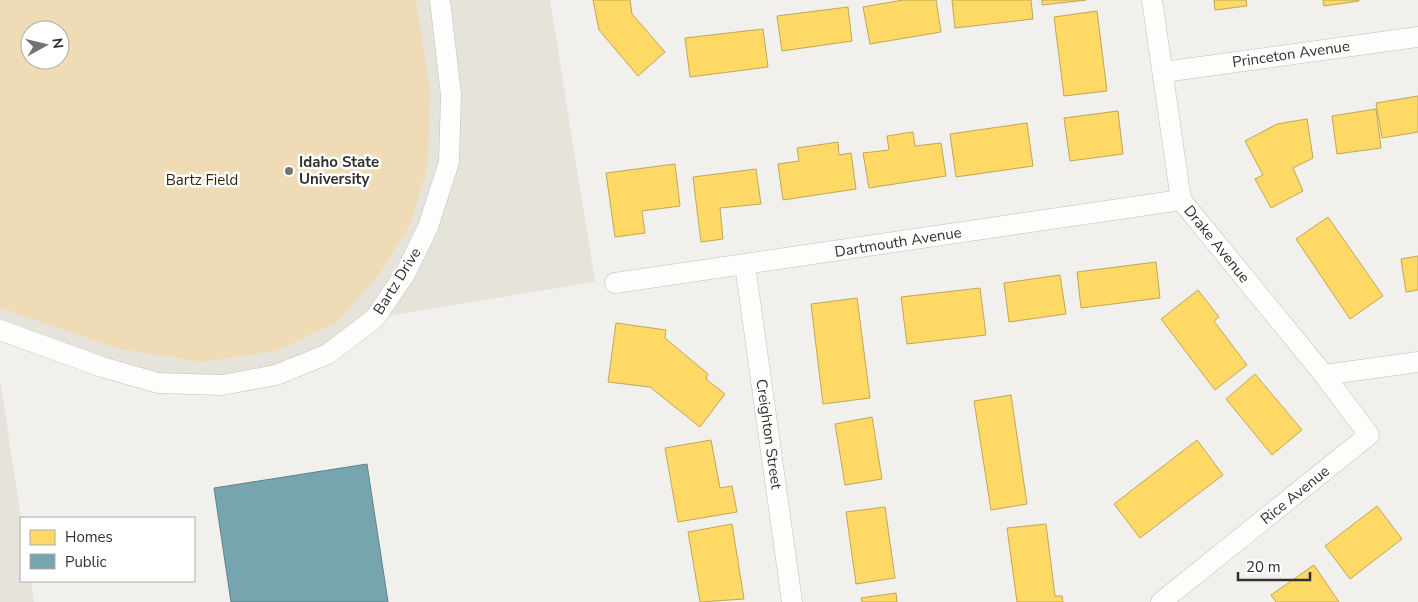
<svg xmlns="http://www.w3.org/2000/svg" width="1418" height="602" viewBox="0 0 1418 602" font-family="'Nunito Sans',sans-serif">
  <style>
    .built { fill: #e6e3db; fill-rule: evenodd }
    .green { fill: #efdcb6; fill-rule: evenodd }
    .homes { fill: #ffd966; stroke: #c1a655 }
    .public { fill: #76a5af; stroke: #618288 }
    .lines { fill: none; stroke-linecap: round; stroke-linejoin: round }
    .street-casing { stroke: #c1c0be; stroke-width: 21 }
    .street { stroke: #fdfdfc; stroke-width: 20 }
    .poi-dot { fill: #757371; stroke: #fff; stroke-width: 2 }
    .labels { text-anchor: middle; stroke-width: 5; stroke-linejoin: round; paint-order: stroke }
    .street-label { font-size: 15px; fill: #31302e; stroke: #fff }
    .poi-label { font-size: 15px; font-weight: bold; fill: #31302e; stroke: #fff; text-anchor: start }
    .park-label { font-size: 15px; fill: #362603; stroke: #fff }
  </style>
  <rect width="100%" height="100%" fill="#f2f0ed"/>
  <path class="built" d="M0,0H550L595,282L375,318L276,375L158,383L0,330ZM30,30H60V60H30Z
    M0,379L21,518V581H31L34,602H0Z"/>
  <path class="green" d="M0,0H416L430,90L428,163L411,223L378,276L336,323L276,351L201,362L120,349L0,308ZM30,30H60V60H30Z"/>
  <path class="homes" d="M593,0H630L632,14L665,52L638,76L599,30Z
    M903,0H936L941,32L870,44L863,7Z
    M952,0H1031L1033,19L955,28Z
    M1042,0H1086L1042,5Z
    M1214,0H1246L1247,6L1215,10Z
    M1323,0H1359V1L1324,6Z
    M848,7L852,41L782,51L777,16Z
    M1097,11L1107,91L1064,96L1054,17Z
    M763,29L768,67L690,77L685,38Z
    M1418,96V132L1382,138L1376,103Z
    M1376,109L1381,148L1337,154L1332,116Z
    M1118,111L1123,154L1070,161L1064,118Z
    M1307,119L1313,158L1293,168L1303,191L1271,208L1255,179L1263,175L1245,141L1277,124Z
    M1027,123L1033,166L956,177L950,134Z
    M913,132L915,146L941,143L946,176L869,188L863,153L889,150L887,136Z
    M838,142L839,155L851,153L856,189L783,200L778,164L799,161L797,148Z
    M675,164L680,206L642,211L645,233L615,237L606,173Z
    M756,169L761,204L720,208L723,239L701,242L693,177Z
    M1328,217L1383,296L1350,319L1296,239Z
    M1418,256V290L1406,292L1401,259Z
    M1156,262L1160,298L1081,308L1077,272Z
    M1060,275L1066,314L1009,322L1004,283Z
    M980,288L986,335L907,344L901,297Z
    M1198,290L1219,317L1214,321L1247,365L1215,390L1161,319Z
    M857,298L870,398L823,404L811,304Z
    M616,323L666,330L665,338L708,374L706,379L725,394L700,427L650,387L608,382Z
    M1255,374L1302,430L1272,455L1226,399Z
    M1011,395L1027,504L991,510L974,401Z
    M872,417L882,479L845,485L835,424Z
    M711,440L720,488L732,486L737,512L678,522L665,448Z
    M1197,440L1223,475L1140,538L1114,504Z
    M1377,506L1402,539L1350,579L1325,546Z
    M885,507L895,578L856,584L846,512Z
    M732,524L744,599L700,602L688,532Z
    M1046,524L1055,596H1062L1063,602H1017L1007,528Z
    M1314,565L1339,602H1276L1271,595Z
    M896,593L897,602H862L861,598Z"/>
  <path class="public" d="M367,464L388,602H231L214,488Z"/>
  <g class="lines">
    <g class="street-casing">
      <path id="street" d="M1152,0L1181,200L1324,375L1369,435L1161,602
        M1164,72L1418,37
        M745,265L792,602
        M615,283L1181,200
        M0,330L102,367L158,383L222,385L276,375L328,354L375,318L405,274L428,227L449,162L451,95L440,0
        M1324,375L1418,362"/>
    </g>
    <use href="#street" class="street"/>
  </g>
  <circle class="poi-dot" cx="289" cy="171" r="5"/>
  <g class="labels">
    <g class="street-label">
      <text transform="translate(1291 54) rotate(-8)" y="5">Princeton Avenue</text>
      <text transform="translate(898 242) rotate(-9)" y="5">Dartmouth Avenue</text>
      <text transform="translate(1217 244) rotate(51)" y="5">Drake Avenue</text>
      <text transform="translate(397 281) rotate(-58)" y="5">Bartz Drive</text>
      <text transform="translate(769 434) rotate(82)" y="5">Creighton Street</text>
      <text transform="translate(1295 495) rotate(-39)" y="5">Rice Avenue</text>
    </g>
    <g class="poi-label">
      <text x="299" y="167">Idaho State<tspan x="299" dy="17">University</tspan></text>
    </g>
    <g class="park-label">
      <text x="202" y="185">Bartz Field</text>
    </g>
  </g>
  <rect x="20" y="517" width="175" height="65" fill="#ffffff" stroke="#adacab"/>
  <rect x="30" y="530" width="25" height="15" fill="#ffd966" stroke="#adacab"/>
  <text x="65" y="542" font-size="15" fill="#31302e">Homes</text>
  <rect x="30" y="554" width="25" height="15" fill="#76a5af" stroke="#adacab"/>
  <text x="65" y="567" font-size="15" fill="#31302e">Public</text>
  <g transform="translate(45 45) rotate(82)"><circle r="24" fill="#ffffff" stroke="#adacab"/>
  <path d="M0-4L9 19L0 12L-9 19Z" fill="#757371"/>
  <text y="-8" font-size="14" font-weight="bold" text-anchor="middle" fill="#31302e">N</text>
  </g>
  <path d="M1238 572v8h72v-8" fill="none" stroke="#31302e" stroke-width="2.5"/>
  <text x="1246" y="572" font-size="15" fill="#31302e" stroke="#ffffff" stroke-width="4" paint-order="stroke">20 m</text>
</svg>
